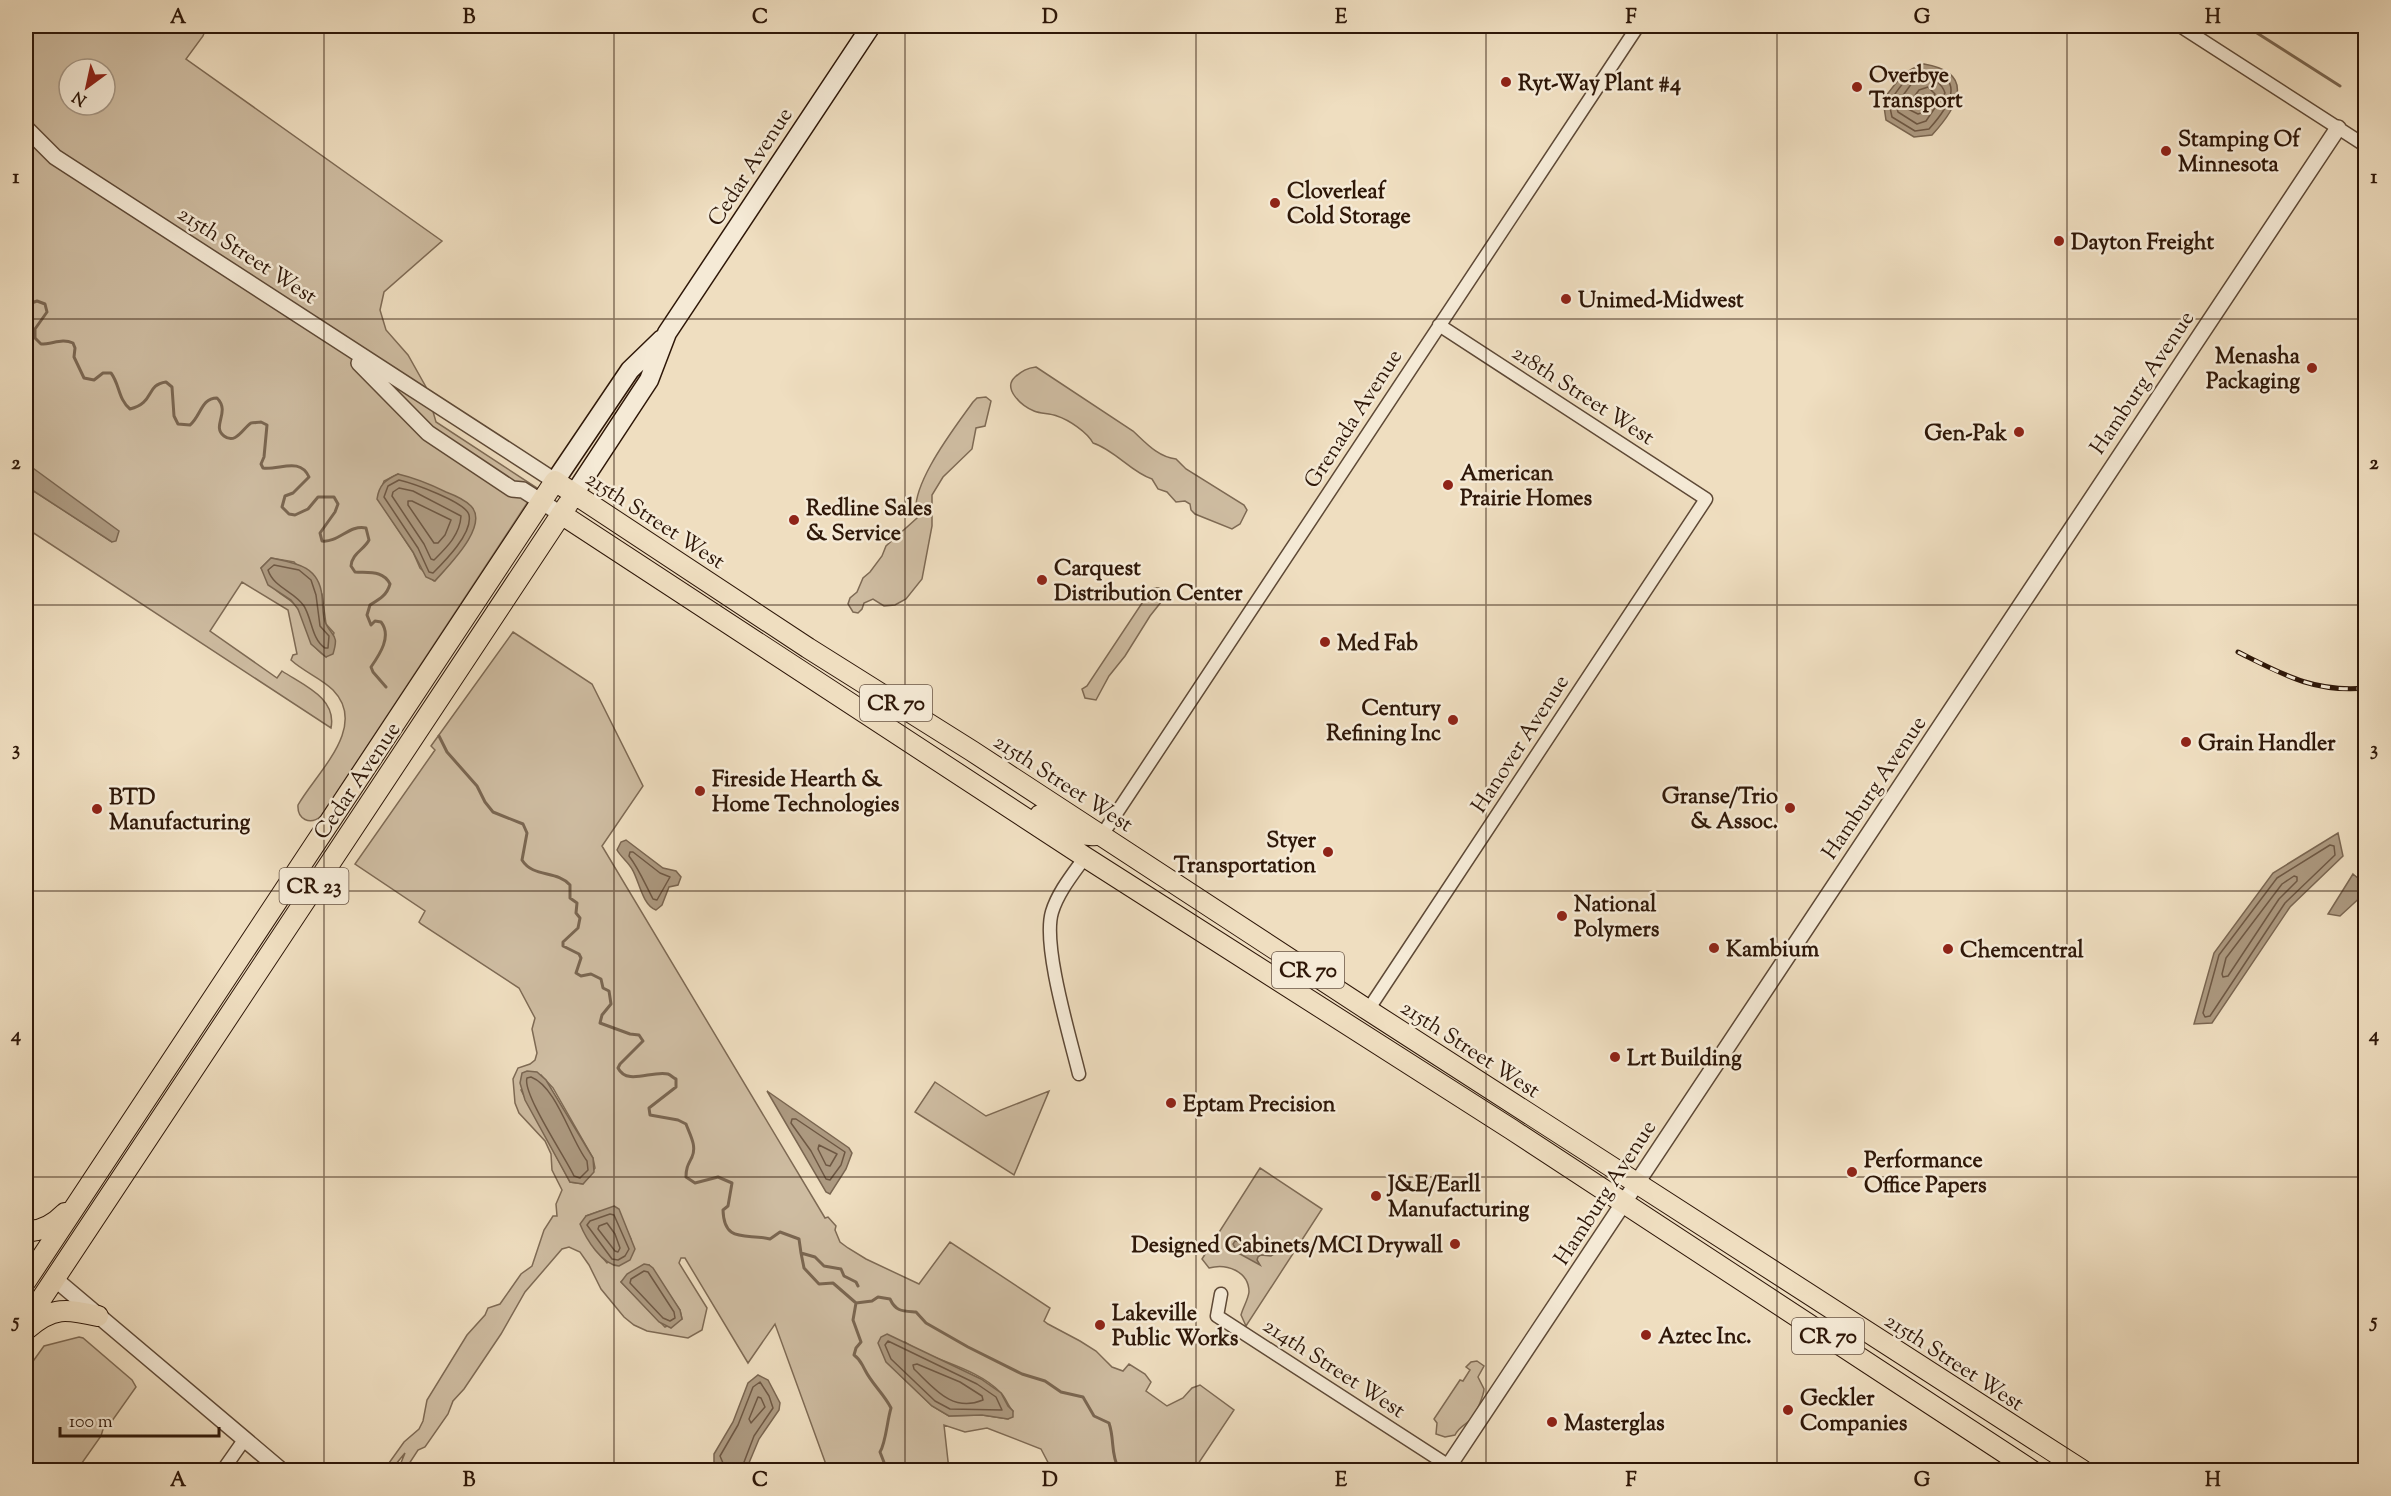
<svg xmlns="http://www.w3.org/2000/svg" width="2391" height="1496" viewBox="0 0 2391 1496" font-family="'Sorts Mill Goudy',serif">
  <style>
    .green { fill: #cebca1; stroke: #7e6a54; stroke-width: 1.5; fill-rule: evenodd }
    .water { fill: #ad9a81; stroke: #7a6651; stroke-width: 1.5 }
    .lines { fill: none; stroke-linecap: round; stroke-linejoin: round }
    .shore { stroke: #6e5844; stroke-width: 1.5 }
    .stream { stroke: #7a6651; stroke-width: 3 }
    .minor-casing { stroke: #5e4936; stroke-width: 15 }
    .tertiary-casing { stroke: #5e4936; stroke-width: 18 }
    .secondary-casing { stroke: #2e1708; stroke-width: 21 }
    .primary-casing { stroke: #2e1708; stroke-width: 22 }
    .minor { stroke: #f5ead6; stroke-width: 12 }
    .tertiary { stroke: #f5ead6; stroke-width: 15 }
    .secondary { stroke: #f5ead6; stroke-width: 18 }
    .primary { stroke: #efdec0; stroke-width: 20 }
    .rail-casing { stroke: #2e1708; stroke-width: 5 }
    .rail { stroke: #f5ead6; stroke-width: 3; stroke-dasharray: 9; stroke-linecap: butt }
    .grid { fill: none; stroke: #2e1708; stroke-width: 1.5; stroke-opacity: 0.55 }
    .poi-dot { fill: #8f2418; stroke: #f5ead6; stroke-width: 2 }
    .labels { text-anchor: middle; stroke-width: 5; stroke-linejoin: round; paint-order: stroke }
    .shield { fill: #f5ead6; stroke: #6a5646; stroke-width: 1.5 }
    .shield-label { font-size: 21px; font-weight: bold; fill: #2e1708 }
    .poi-label { font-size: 22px; font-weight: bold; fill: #2e1708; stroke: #f5ead6; text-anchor: start }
    .street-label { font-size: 22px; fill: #2e1708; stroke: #f5ead6 }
    .neatline { fill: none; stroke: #2e1708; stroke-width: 2 }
    .grid-label { font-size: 20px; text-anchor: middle; font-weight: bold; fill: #2e1708 }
  </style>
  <rect width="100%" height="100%" fill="#efdec0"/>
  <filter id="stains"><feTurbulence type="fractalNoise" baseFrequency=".00333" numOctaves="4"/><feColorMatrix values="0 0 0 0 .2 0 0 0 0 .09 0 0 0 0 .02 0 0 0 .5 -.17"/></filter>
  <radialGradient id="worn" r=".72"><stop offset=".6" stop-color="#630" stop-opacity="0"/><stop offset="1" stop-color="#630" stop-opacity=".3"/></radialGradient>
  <path class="green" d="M26,26H207L203,36L186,59L442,241L384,292L380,310L386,330L408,355L426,387L436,422L537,488L321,816C310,826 297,819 298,805C316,773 369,727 333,690C321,678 304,672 291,660L293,655L297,654L288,610L242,582L210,631L277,678L282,671C303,685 337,698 331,728L26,528V486L112,542L26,463ZM69,69H105V105H69ZM398,474L449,564L434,581L420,568L413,552L378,499L384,481ZM271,558L294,562L322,594L326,624L334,633L326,657C305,642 311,629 298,609C293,600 285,598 277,591C271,585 266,575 261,568Z
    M1036,367L1133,431C1146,443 1158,457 1176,459L1186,469L1244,505L1247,510L1240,524L1232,529L1195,514L1191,510L1190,504L1185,501L1176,502L1167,492L1158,489L1152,479C1132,473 1115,450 1093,443C1087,432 1069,420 1057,416C1049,413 1041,414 1034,411C1022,406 1002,389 1015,377C1022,371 1027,368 1036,367Z
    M986,397L991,401L985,426L976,428L972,449L943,477L932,495V526L922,579L906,599L895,605L884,606L873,599L864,603L862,609L858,613L853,612L848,604L850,598L857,592L863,578L870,572L882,556L886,546L917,518C907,488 956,426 973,402L977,398Z
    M1152,588C1161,587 1163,589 1165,597L1150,616L1125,656L1109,676L1096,700L1085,698L1082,689L1087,686Z
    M513,632L592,684L643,786L602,846L825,1218L828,1217L836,1226L835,1230L840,1242L848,1248L866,1259L919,1284L950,1242L1050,1308L1044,1321L1048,1324L1080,1341L1096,1351L1112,1367L1123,1371L1129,1364L1145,1374L1151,1382L1146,1391L1167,1406L1183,1398L1192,1388L1200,1385L1234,1410L1194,1470H1052L1041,1449L987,1428L965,1432L944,1425L949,1470H828L775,1324L748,1363L685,1258H681L679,1263L707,1308L702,1330L688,1338L647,1331L634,1325L624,1317L601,1289L589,1265L580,1252L569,1247L562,1249L525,1292L501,1334L464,1389L453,1401L448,1414L425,1447L418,1450L405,1470H398L405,1453L391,1470H384L404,1442L419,1429L423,1421L427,1400L467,1335L485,1315L488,1308L500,1304L521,1274L532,1266L544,1230L553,1216H557L556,1204L562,1190L552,1170L551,1154L545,1141L519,1113L515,1103L513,1079L518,1068L530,1064L535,1060L537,1053L532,1029L535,1018L519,988L421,924L419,922L425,911L355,864L435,750L431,746ZM541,1075L553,1088L593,1158L595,1168L583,1184L570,1182L521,1090ZM600,1211L620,1216L631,1239L607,1263L594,1248L586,1216ZM649,1265L680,1310L682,1319L665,1327L621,1282ZM905,1342C934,1362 974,1366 1000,1392C1006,1397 1007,1405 1013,1411L1008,1419L982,1415L949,1416L932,1406L900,1375Z
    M935,1082L986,1116L1049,1091L1014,1175L915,1112Z
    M1260,1168L1322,1209L1246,1326L1241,1315C1243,1307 1248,1300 1249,1292C1249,1271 1226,1263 1209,1268L1202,1259Z
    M79,1337L83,1338L132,1380L136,1387L112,1421L104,1426L101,1436L77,1470H26V1371L44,1346Z
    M1477,1361L1484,1366L1478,1377L1484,1389C1484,1395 1476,1413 1473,1417C1467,1425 1460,1425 1455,1435L1445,1437L1436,1434L1437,1423L1434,1419L1460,1380L1463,1381L1470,1370L1466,1367L1471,1362Z"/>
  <path class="water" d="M1924,64C1977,73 1957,108 1932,135L1914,137L1886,120L1883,100C1896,83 1903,70 1924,64Z
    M26,463L119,531L116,541L112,542L26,486Z
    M398,474C415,478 430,484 446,492C454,495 465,500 471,506C490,526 447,567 435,581L426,577L413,552L377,499C379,485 385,480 398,474Z
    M271,558C296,563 319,566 322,596C323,604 322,617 326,624C333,638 339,634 333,654L326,657L311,644L298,609L291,600L268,585L261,568Z
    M2338,833L2343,856L2290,907L2212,1023L2194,1024L2214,953L2273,873Z
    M626,840L663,868L676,871L681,877L678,885L669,887L662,905L656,910C642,905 639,880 632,869C628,862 621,857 617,850L621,842Z
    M2353,874L2365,884V893L2340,916L2328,914Z
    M527,1071L537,1072L546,1080L593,1158L594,1172L583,1184L570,1182L525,1100L520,1083L522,1073Z
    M767,1091L849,1148L852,1153L846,1169L830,1194L826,1192Z
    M614,1206L619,1209L635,1249L630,1260L619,1266C602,1265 586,1239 580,1224L586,1216Z
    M1235,1241L1244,1243L1256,1251L1274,1254L1271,1256L1261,1255L1258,1257L1257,1260L1260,1265L1238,1253L1233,1244Z
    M644,1264L649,1265L653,1268L680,1310L682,1319L671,1328L659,1322L621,1282L627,1274Z
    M887,1334L981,1379L1001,1393L1008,1406L1013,1411V1417L1008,1419L982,1415L949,1416L932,1406L886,1362L878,1343L881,1337Z
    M758,1375L768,1380L780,1403L779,1410L759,1439L746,1470H722L714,1462V1454L733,1422L748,1383Z"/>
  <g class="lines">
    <path class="shore" d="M1925,70C1969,77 1948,108 1929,129L1915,131L1892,117L1889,103C1899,88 1907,74 1925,70Z
      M1922,78C1932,77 1942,83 1945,93L1926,121L1917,124L1898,112L1896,105L1912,83Z
      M1928,87L1935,94L1921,113L1918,114L1908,109V105L1919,90Z
      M399,480C412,483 466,502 469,515C473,533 445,561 433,573L429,572L418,548L384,497L388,486Z
      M399,488L413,491L461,516C460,535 446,548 434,560L431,559L424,544L392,496L393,492Z
      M408,501H412L451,520L445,535L438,543H434L408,505Z
      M274,565L299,570L311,580L316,595L320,626L329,636L328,648H325C312,640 312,619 304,606C294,591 274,588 268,570Z
      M2330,845L2334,846L2335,855L2285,903L2210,1016L2205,1017L2203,1013L2219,955L2277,878Z
      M630,852H633L660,873L670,877L657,900L653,899C645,884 639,869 629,856Z
      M2294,876L2297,877V881L2279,899L2228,976L2223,977L2222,974L2226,958L2282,884Z
      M531,1077C557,1087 570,1139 587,1161L588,1170L580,1178L574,1176C565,1157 522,1093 527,1078Z
      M792,1119H796L845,1152L841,1165L830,1180L826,1179L811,1151L791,1123Z
      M819,1145L837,1154L830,1166L826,1165L818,1149Z
      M610,1214L614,1215L629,1249L625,1256L618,1260L612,1259L587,1225L590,1221Z
      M607,1223L615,1234L620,1248L618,1252L615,1251L598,1229L599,1226Z
      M644,1271L648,1272L674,1312L675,1318L670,1321L663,1318L630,1283L631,1279Z
      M888,1341L977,1384L996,1397L1002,1410L950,1409L935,1401L891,1359L885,1345Z
      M917,1364L960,1382L982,1396L983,1400C952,1413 934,1388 914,1369L913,1365Z
      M758,1397L761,1398L765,1407L751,1423L749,1419Z
      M726,1470L720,1456L738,1425L753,1387L760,1382L769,1396L773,1408L754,1436L741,1470"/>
    <path class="stream" d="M2246,26L2340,86
      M26,305L37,301L45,304L47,312L35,329V338L41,344C53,344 62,338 73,343L75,348L74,357L84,378L94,380L103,373H111C120,385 118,399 130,409C155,403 145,385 166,382L172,387L174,416L178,424L190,425C201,416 201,398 217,398C231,412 211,426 224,436C236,445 243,428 251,423C253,423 259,422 261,422L267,425L264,457L261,464L263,468C280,470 300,457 309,477L293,493L285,496L282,507L289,514L295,515L308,509L318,497H334L338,504L335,512L320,533L322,541C338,543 350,524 366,528L369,540C364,550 352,553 351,566L355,572C369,573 383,570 390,584C387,595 380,599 370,605L367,615L371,625L375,621L381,622C392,636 380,654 371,667L373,672L386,687
      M439,736L447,752L477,786L485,802L493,812L523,824L527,833L522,860C533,878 557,870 570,885V898L577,903L576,913L580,918L578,928L563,942V946L579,954L581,958L576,973L581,976L591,974L601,979L603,988L609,991L611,1004L602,1015L600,1023L630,1034L639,1035L643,1041L620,1064L618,1068C627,1086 652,1070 668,1074C671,1075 673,1078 676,1079V1087L649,1108L650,1115L678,1120L686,1124C690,1135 697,1146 692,1157C688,1165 686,1168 686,1177L695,1183L718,1177L732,1183L728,1206L723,1210C724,1244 746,1233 770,1239L780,1232L799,1239L801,1253L815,1257L824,1266L841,1269L844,1276L856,1282L858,1286
      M801,1253L804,1268L819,1284L833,1283L856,1303
      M856,1303L872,1301L878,1297L890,1299C896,1312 903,1311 916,1312L926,1323L968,1347L1022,1374L1045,1381L1061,1392L1083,1397L1094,1416L1109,1423C1115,1441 1110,1452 1119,1470
      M856,1303L853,1320L861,1342L856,1348L854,1355C861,1360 861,1363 865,1370C872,1384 884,1394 891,1408C887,1421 886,1442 880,1452L887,1470"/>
    <g class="minor-casing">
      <path id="minor" d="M2180,26L2366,146
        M1102,835L1638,26
        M1368,1010L1706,499L1439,325
        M1079,1074C1070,1037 1042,945 1052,912C1058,892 1073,874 1085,857
        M1221,1294L1217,1316L1449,1466
        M223,1470L244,1440"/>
    </g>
    <g class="tertiary-casing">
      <path id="tertiary" d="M26,128L55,157L555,481
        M359,363L428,433L512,489L523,490L561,514
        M55,1279L281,1470
        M1446,1470L2338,128"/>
    </g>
    <g class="secondary-casing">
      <path id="secondary" d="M555,481L630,370L662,339
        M574,494L649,380L667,333L871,26"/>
    </g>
    <g class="primary-casing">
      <path id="primary" d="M561,514L1085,857L1511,1129L2031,1470
        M1040,815C1057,824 1076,837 1096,835
        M26,1231C41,1232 54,1224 65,1213
        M26,1281L555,481L808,648L972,751L1368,1010L2082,1470
        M26,1322L568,504
        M27,1329C53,1306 67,1309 98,1316"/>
    </g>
    <use href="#minor" class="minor"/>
    <use href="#tertiary" class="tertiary"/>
    <use href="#secondary" class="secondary"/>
    <use href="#primary" class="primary"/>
    <g class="rail-casing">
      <path id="rail" d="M2238,652C2282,674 2314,693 2366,688"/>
    </g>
    <use href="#rail" class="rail"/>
  </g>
  <path class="grid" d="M324,26V1470M614,26V1470M905,26V1470M1196,26V1470M1486,26V1470M1777,26V1470M2067,26V1470M26,319H2366M26,605H2366M26,891H2366M26,1177H2366"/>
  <g class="poi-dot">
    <circle cx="1506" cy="82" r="6"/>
    <circle cx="1857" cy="87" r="6"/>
    <circle cx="2166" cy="151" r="6"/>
    <circle cx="1275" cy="203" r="6"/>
    <circle cx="2059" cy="241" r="6"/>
    <circle cx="1566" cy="299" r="6"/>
    <circle cx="2312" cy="368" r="6"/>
    <circle cx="2019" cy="432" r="6"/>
    <circle cx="1448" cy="485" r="6"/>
    <circle cx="794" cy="520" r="6"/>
    <circle cx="1042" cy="580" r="6"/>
    <circle cx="1325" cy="642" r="6"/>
    <circle cx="1453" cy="720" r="6"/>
    <circle cx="2186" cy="742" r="6"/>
    <circle cx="700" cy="791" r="6"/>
    <circle cx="1790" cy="808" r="6"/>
    <circle cx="97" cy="809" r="6"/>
    <circle cx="1328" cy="852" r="6"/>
    <circle cx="1562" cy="916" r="6"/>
    <circle cx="1714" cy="948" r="6"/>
    <circle cx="1948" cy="949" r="6"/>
    <circle cx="1615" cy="1057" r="6"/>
    <circle cx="1171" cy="1103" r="6"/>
    <circle cx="1852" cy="1172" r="6"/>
    <circle cx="1376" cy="1196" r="6"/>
    <circle cx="1455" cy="1244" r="6"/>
    <circle cx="1100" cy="1325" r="6"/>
    <circle cx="1646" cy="1335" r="6"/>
    <circle cx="1788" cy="1410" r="6"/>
    <circle cx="1552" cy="1422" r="6"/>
  </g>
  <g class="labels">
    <g class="shield">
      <rect x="860" y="685" width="72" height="36" rx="4.5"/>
      <rect x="279.5" y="868" width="69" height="36" rx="4.5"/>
      <rect x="1272" y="952" width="72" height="36" rx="4.5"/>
      <rect x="1792" y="1318" width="72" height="36" rx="4.5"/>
    </g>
    <g class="shield-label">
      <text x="896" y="710">CR 70</text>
      <text x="314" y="893">CR 23</text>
      <text x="1308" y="977">CR 70</text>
      <text x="1828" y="1343">CR 70</text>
    </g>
    <g class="poi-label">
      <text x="1869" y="82">Overbye<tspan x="1869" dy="25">Transport</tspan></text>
      <text x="1518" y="90">Ryt-Way Plant #4</text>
      <text x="2178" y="146">Stamping Of<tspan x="2178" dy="25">Minnesota</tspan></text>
      <text x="1287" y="198">Cloverleaf<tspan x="1287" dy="25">Cold Storage</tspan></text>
      <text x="2071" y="249">Dayton Freight</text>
      <text x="1578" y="307">Unimed-Midwest</text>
      <text x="2300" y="363" text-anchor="end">Menasha<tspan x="2300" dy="25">Packaging</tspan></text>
      <text x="2007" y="440" text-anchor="end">Gen-Pak</text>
      <text x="1460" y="480">American<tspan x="1460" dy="25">Prairie Homes</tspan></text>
      <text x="806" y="515">Redline Sales<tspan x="806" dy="25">&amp; Service</tspan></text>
      <text x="1054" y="575">Carquest<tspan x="1054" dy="25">Distribution Center</tspan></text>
      <text x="1337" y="650">Med Fab</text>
      <text x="1441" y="715" text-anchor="end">Century<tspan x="1441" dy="25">Refining Inc</tspan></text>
      <text x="2198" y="750">Grain Handler</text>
      <text x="712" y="786">Fireside Hearth &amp;<tspan x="712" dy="25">Home Technologies</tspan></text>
      <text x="1778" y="803" text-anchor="end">Granse/Trio<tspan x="1778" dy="25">&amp; Assoc.</tspan></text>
      <text x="109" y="804">BTD<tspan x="109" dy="25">Manufacturing</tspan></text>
      <text x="1316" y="847" text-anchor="end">Styer<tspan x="1316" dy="25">Transportation</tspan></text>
      <text x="1574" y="911">National<tspan x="1574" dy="25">Polymers</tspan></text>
      <text x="1726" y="956">Kambium</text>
      <text x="1960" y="957">Chemcentral</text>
      <text x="1627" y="1065">Lrt Building</text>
      <text x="1183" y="1111">Eptam Precision</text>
      <text x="1864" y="1167">Performance<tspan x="1864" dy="25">Office Papers</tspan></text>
      <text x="1388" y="1191">J&amp;E/Earll<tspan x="1388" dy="25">Manufacturing</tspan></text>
      <text x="1443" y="1252" text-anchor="end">Designed Cabinets/MCI Drywall</text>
      <text x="1112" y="1320">Lakeville<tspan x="1112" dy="25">Public Works</tspan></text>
      <text x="1658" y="1343">Aztec Inc.</text>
      <text x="1800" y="1405">Geckler<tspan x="1800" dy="25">Companies</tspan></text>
      <text x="1564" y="1430">Masterglas</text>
    </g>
    <g class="street-label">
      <text transform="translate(749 166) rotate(-57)" y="8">Cedar Avenue</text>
      <text transform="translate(248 254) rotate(33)" y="8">215th Street West</text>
      <text transform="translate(2141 382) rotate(-56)" y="8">Hamburg Avenue</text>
      <text transform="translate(1584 394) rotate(33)" y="8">218th Street West</text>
      <text transform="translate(1352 418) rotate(-57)" y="8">Grenada Avenue</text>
      <text transform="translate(656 519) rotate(33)" y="8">215th Street West</text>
      <text transform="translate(1519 743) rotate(-57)" y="8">Hanover Avenue</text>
      <text transform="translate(356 780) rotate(-56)" y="8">Cedar Avenue</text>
      <text transform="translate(1064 782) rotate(33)" y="8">215th Street West</text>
      <text transform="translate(1873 787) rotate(-56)" y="8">Hamburg Avenue</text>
      <text transform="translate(1471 1048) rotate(33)" y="8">215th Street West</text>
      <text transform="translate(1604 1192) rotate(-57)" y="8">Hamburg Avenue</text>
      <text transform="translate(1955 1361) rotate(33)" y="8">215th Street West</text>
      <text transform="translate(1335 1367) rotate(33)" y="8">214th Street West</text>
    </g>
  </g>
  <rect width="2391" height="1496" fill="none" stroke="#efdec0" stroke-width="66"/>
  <g transform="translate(87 87) rotate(213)"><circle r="28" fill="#f5ead6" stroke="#a59684" stroke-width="1.5"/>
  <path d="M0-4.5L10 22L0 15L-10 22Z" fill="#8f2418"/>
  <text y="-9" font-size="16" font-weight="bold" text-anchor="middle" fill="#2e1708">N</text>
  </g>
  <path d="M60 1427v9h159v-9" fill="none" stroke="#2e1708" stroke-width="3"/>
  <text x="69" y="1427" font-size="18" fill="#2e1708" stroke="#f5ead6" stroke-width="4.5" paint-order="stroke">100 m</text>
  <rect x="33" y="33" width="2325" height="1430" class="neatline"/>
  <g class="grid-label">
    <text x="178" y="23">A</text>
    <text x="469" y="23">B</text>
    <text x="760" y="23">C</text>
    <text x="1050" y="23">D</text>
    <text x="1341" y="23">E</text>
    <text x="1631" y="23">F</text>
    <text x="1922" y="23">G</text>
    <text x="2213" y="23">H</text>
    <text x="16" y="183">1</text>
    <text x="2374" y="183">1</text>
    <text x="16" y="469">2</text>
    <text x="2374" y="469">2</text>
    <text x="16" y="755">3</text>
    <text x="2374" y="755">3</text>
    <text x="16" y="1041">4</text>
    <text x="2374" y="1041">4</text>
    <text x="16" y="1327">5</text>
    <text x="2374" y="1327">5</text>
    <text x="178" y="1486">A</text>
    <text x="469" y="1486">B</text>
    <text x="760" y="1486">C</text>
    <text x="1050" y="1486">D</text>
    <text x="1341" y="1486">E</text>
    <text x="1631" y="1486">F</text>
    <text x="1922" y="1486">G</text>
    <text x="2213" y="1486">H</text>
  </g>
  <rect width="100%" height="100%" filter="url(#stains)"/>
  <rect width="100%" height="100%" fill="url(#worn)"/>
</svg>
